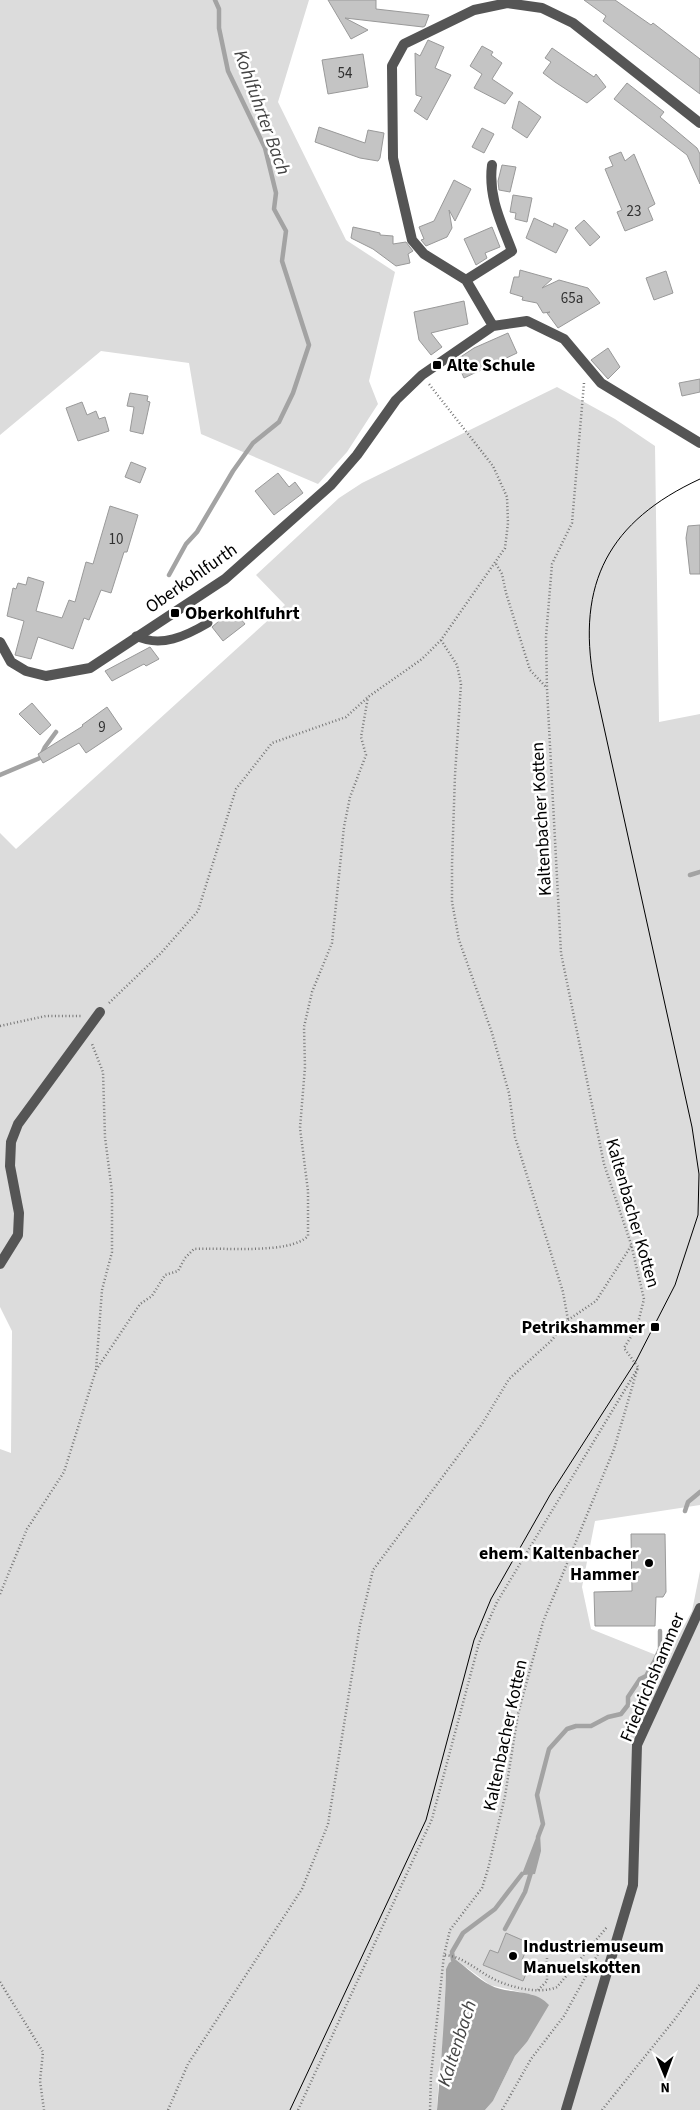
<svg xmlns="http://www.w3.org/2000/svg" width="700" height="2110" viewBox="0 0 700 2110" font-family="'Source Sans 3',sans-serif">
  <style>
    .green { fill: #dcdcdc }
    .water { fill: #a3a3a3 }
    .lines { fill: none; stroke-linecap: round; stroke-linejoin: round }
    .stream { stroke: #a3a3a3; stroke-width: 4.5 }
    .building { fill: #c4c4c4; stroke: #999 }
    .path { stroke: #777; stroke-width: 2.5; stroke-dasharray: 1 2.5; stroke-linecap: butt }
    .lane { stroke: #555; stroke-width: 9 }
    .street { stroke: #555; stroke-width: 10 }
    .tram { stroke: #000; stroke-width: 1 }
    .poi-dot { fill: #000; stroke: #fff; stroke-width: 2 }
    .labels { text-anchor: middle; stroke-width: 5; stroke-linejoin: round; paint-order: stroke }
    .number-label { font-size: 15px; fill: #313131 }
    .poi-label { font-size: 18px; font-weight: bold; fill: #000; stroke: #fff; text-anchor: start }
    .street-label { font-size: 18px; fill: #000; stroke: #fff }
    .water-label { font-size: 19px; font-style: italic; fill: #444; stroke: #fff }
  </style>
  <rect width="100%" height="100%" fill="#fff"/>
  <path class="green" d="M0,0H309L278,102L346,240L395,272L369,381L378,404L347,452L318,484L201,434L189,363L101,351L0,435Z
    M557,387L615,419L655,446L659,722L700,714V1505L595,1521L582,1587L591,1629L666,1659L692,1611L700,1571V2110H485L493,2101L515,2056L527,2042L533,1995L490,1985L455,1959L446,1969L444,2033L439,2073L437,2110H0V1449L11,1453L12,1331L0,1307V833L16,849L285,605L256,575L339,498L362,483Z"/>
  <path class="water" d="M540,1833L541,1851L535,1874L524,1875L522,1874L537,1835Z
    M455,1959C466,1967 478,1979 490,1985C509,1995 534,1988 549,2005L527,2042L515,2056L493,2101L485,2110H437C441,2063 445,2016 446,1969L449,1963Z"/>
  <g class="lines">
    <path class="stream" d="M169,575L186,544L197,532L233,471L253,443L279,422L293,393L309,345L282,261L286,231L274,209L276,193L265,148L228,71L219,28V9L215,0
      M0,775L40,758L45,747L56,732
      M690,875L700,872
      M685,1511L688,1502L700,1492
      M538,1837L543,1824L537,1795L549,1749L567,1729L576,1726H591L608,1717L621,1714L628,1705V1697L640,1679L646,1676L655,1660L660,1649V1631
      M505,1929L525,1892L532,1869
      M453,1960L452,1952L463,1933L495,1909L522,1874"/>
  </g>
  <path class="building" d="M328,0H376V9L429,15L425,26L423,27L345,18L368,30L351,39Z
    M584,0H615L651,25L653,23L700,59V94L603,21L606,16Z
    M428,40L444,47L435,68L451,75L427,120L414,111L422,97L416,95L415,53L420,56Z
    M482,46L493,52L491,55L502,63L492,79L513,93L505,104L474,88L482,74L470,66Z
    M552,48L594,77L596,74L606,87L587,103L555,82L543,73L551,62L545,58Z
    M363,54L368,87L328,94L322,60Z
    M627,83L664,112L660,117L697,148L700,154V184L687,155L614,99Z
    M519,101L541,117L527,138L512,128Z
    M319,127L365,143L368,130L384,133L380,158L378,161L360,158L315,142Z
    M482,128L494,134L484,153L472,147Z
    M621,152L625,161L634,154L655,204L648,208L653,220L625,231L617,212L622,210L605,169L613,166L609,157Z
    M502,165L516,167L510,192L499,190L498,181Z
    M454,180L471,189L455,221L449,210L452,228L447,237L426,246L421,240L424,239L419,227L434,221Z
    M513,195L532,198L527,222L515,219L516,213L510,212Z
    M534,218L553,227L554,223L568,230L556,253L526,238Z
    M584,220L600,237L590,246L575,228Z
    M353,227L380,233V235L393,236V244L406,242L413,251L408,254L410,263L396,266L373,249L351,238Z
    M492,227L500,247L485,253L487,258L476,265L464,239Z
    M520,270L552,279L542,288L559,280L588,288L600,303L558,328L547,313L550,312L543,313L537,303L522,300L523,297L510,293L514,277H519Z
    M666,271L673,293L654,300L646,278Z
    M464,301L468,324L431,333L442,347L431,355L419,340L414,312Z
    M508,333L517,353L464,378L456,360L474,348Z
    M608,348L620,367L608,379L591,360Z
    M700,379V392L682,396L679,383Z
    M130,393L148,396L147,401L150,402L143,434L130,431L134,407L127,406Z
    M82,402L87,415L96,411L99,419L105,417L109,431L78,441L66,408Z
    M131,462L146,468L140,483L125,477Z
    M278,473L289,487L295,482L303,493L274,515L255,491Z
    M110,506L138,515L127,552H124L111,593L101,590L89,620L84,618L73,649L38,637L31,659L15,655L24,621L7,616L13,588L16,589L18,583L26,585L28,577L44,582L36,611L62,618L69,600L75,602L86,562L93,564Z
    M700,525V574H690L686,538L688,526Z
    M233,609L245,624L223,641L212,627Z
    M150,647L159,659L146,666L144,664L112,681L105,671Z
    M32,703L51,725L40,735L19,714Z
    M107,707L122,729L86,753L79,743L43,763L38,754L83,726L82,725Z
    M631,1534H665L666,1592L663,1597H656L655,1626H595L594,1592L632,1591Z
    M506,1933L529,1943L522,1960L530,1964L523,1981L483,1965L490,1950L498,1953Z"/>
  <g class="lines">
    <path class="path" d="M584,383L572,523L552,564L546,637L547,689L561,953L604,1164L631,1244L644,1299L637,1327L624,1348L638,1367L614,1449L543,1622L518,1714L505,1796L488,1869L482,1888L450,1930L444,1955C462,1956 475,1969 490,1977C507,1987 539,1995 557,1987L607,1927
      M496,564L502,574L506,593L530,670L546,687
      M109,1003L161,953L198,911L236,789L272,743L346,717L368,697L422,659L441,640L505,548L508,523L507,497L493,466L429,384
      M0,1026L46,1016H82
      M568,1320L596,1301L631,1246
      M96,1370L140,1304L152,1296L165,1275L178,1271L185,1258L194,1249C222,1247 289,1255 308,1236V1191L300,1128L305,1067L304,1027L312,992L332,943L344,827L350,797L366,755L361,737L368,697
      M0,1594L27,1529L64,1472L96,1370L102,1290L112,1252V1192L105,1137L103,1072L92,1044
      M0,1982L43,2052L40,2081L44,2110
      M538,1990L547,1981V1958
      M168,2110L188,2064L302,1889L328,1824L360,1625L373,1570L482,1424L509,1379L551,1341L568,1320L563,1292L515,1137L509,1093L492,1033L459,940L452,902V864L455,775L461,684L457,665L441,640
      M298,2110L432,1819L479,1643L497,1602L638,1368
      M430,2110L431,2075L444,1955
      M502,2110L531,2059L564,2016L599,1952
      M602,2110L675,2019L700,1984"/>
    <path class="lane" d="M136,636C161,648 186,636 208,623"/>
    <path class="street" d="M466,280L512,251C501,222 488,197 492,165
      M493,326L466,280L424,254L412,240L393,158L392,66L404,44L474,10L507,3L542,8L573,23L700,123
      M0,642L11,662L26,671L46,676L90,668L225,579L331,485L357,455L396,400L422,375L493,326L527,321L564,339L601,383L700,443
      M0,1264L18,1235L19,1213L10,1166L11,1142L18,1124L100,1012
      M566,2110L633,1885L637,1745L700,1608"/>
    <path class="tram" d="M290,2110L426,1820L474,1640L491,1599L550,1495L636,1361L675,1285L698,1215L699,1174L692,1127L594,682C576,583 609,521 700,479"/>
  </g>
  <g class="poi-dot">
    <rect x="432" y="360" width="10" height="10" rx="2.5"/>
    <rect x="170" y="608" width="10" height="10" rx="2.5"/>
    <rect x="650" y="1322" width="10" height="10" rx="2.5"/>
    <circle cx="649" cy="1563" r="5"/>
    <circle cx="513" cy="1956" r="5"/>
  </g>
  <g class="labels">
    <g class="number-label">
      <text x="345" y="78">54</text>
      <text x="634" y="216">23</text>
      <text x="572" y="303">65a</text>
      <text x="116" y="544">10</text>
      <text x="102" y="732">9</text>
    </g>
    <g class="poi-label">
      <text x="447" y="371">Alte Schule</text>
      <text x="185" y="619">Oberkohlfuhrt</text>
      <text x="645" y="1333" text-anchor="end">Petrikshammer</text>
      <text x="639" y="1559" text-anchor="end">ehem. Kaltenbacher<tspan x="639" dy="21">Hammer</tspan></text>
      <text x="523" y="1952">Industriemuseum<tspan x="523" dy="21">Manuelskotten</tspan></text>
    </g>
    <g class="street-label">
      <text transform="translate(191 578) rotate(-35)" y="6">Oberkohlfurth</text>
      <text transform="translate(541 819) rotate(-93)" y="6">Kaltenbacher Kotten</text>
      <text transform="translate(633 1213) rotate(74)" y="6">Kaltenbacher Kotten</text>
      <text transform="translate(652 1677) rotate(-67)" y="6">Friedrichshammer</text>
      <text transform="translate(505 1735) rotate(-78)" y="6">Kaltenbacher Kotten</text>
    </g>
    <g class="water-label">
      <text transform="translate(263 112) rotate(70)" y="7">Kohlfuhrter Bach</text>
      <text transform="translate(456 2043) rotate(-72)" y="7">Kaltenbach</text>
    </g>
  </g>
  <g transform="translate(665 2075) rotate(179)" stroke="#ffffff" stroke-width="4" paint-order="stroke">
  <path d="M0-4L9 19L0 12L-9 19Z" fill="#000000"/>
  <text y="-8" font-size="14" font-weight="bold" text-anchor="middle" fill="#000000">N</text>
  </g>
</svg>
